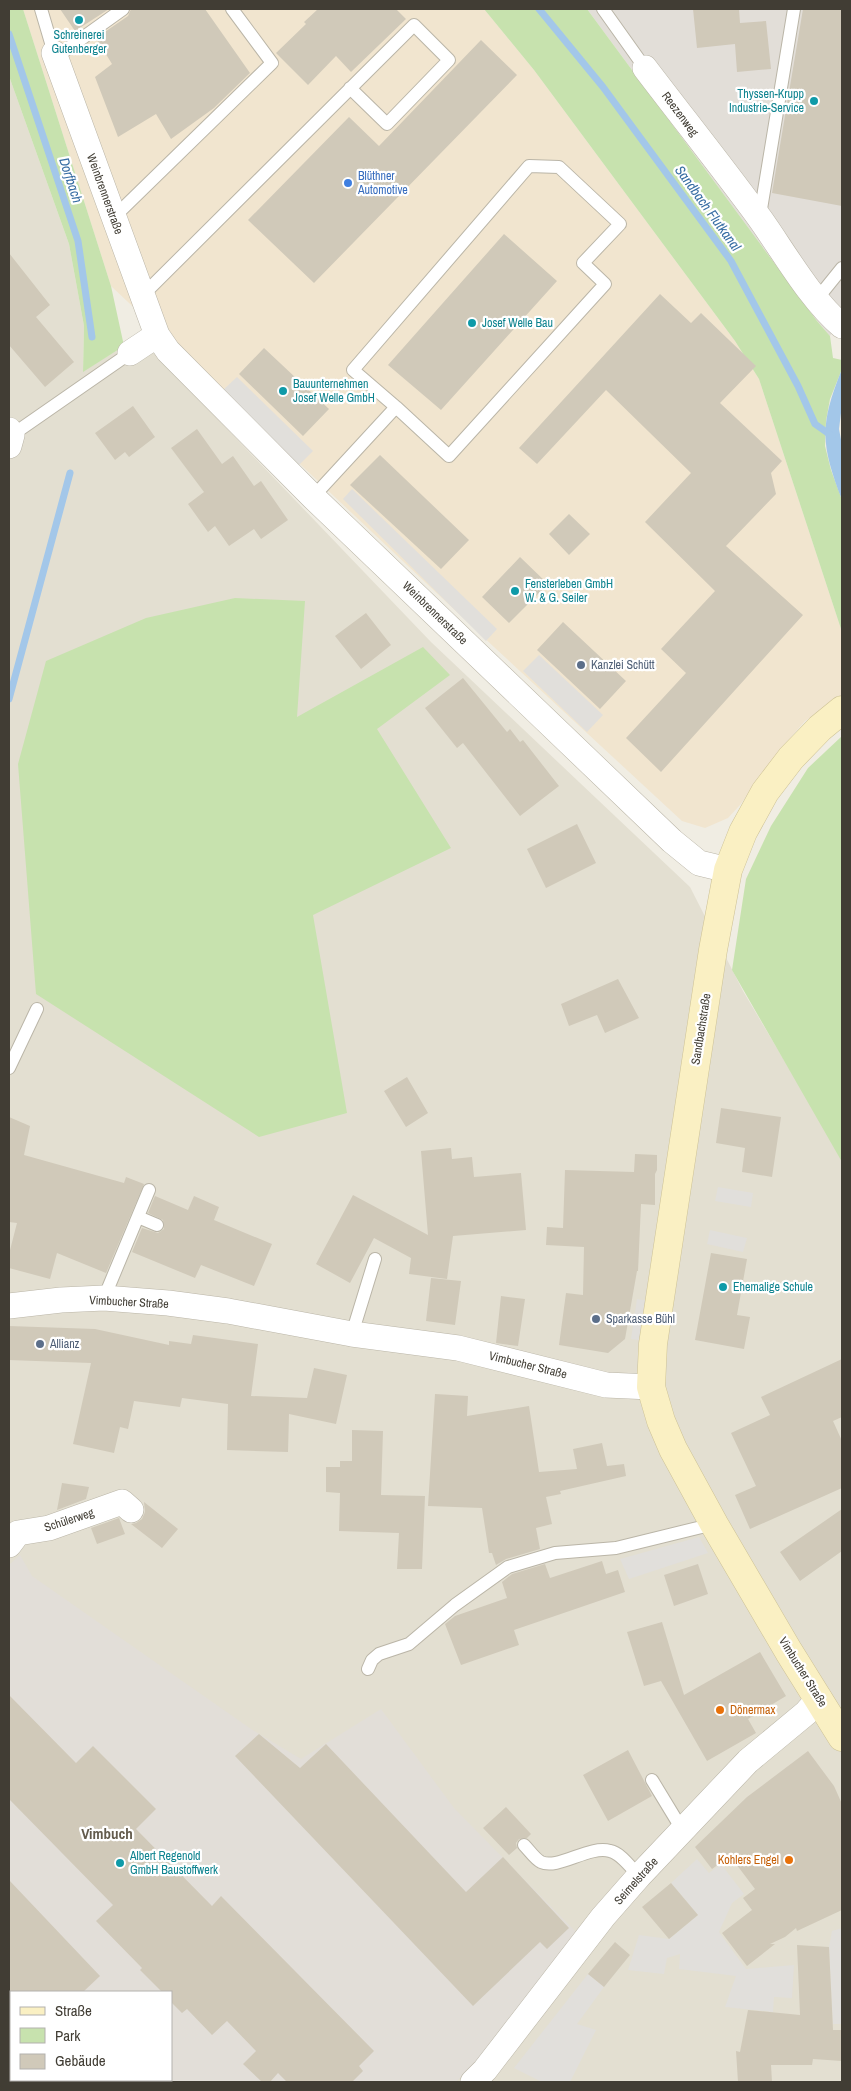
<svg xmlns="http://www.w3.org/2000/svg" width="851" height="2091" viewBox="0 0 851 2091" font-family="'Archivo Narrow',sans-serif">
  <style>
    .residential { fill: #e3dfd1; fill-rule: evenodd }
    .commercial { fill: #f1e5cf }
    .industrial { fill: #e2ded8; fill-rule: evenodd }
    .green { fill: #c7e2ae }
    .parking { fill: #e1dfdb }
    .water { fill: #a3c7e9 }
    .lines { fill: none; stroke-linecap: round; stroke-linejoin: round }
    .stream { stroke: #a3c7e9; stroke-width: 7 }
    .building { fill: #d0c9b9 }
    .lane-casing { stroke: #bab5a7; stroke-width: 14 }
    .street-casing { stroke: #bab5a7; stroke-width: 26 }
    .secondary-casing { stroke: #cdc296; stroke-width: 29 }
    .lane { stroke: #fff; stroke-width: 12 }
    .street { stroke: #fff; stroke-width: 25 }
    .secondary { stroke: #faf0c3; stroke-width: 28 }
    .culture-dot { fill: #0f9aa8; stroke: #fff; stroke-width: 2 }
    .shop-dot { fill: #3f7fe0; stroke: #fff; stroke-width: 2 }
    .service-dot { fill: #5c6f8a; stroke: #fff; stroke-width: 2 }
    .food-dot { fill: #e8710a; stroke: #fff; stroke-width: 2 }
    .labels { text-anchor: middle; stroke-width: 4.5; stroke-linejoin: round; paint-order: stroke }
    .culture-label { font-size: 12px; fill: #0d838f; stroke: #fff; text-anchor: start }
    .street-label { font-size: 12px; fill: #413d34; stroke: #fff }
    .shop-label { font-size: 12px; fill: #366cbe; stroke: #fff; text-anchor: start }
    .service-label { font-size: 12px; fill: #4e5e75; stroke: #fff; text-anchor: start }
    .food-label { font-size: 12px; fill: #c56008; stroke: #fff; text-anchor: start }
    .water-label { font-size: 14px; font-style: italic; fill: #376da3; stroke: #fff }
    .quarter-label { font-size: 15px; font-weight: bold; fill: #635b4c; stroke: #fff }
  </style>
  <rect width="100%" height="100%" fill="#f0ede3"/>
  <path class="residential" d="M9,76L69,244L84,326L83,371L139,337L431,642L690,887L743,991L842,1158V2082H9ZM11,1992H171V2080H11Z"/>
  <path class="commercial" d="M23,9H484L534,70L735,341L759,379L842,632V695L805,721L778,752L740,805L728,818L705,828L682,821L494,647L111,286Z"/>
  <path class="industrial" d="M587,9H842V317L830,336L817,321Z
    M20,1555L32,1576L251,1729L301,1759L381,1709L454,1808L577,1933L482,2055L456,2082H9V1565ZM11,1992H171V2080H11Z"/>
  <path class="green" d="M9,9H23L111,286L124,346L83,372L84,326L69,244L9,76Z
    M484,9H587L817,321L830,336L833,358L842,360V369L830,399L826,421L825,446L831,470L842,500V632L759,379L735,341L534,70Z
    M235,598L305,601L297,717L423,647L450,675L377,729L451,848L313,915L347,1113L259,1137L36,994L18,764L46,661L146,618Z
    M842,736V1162L732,970L746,879L771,826L808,768Z"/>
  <path class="parking" d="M237,377L313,451L299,465L223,390Z
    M352,489L497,629L486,641L343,499Z
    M539,655L603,715L587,732L523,671Z
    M718,1187L753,1193L751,1207L715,1201Z
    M710,1230L747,1238L743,1252L707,1244Z
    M637,1299L660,1303L654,1342L631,1339Z
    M699,1537L708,1553L629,1579L620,1559Z
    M697,1859L709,1873L721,1864L744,1894L732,1903L719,1932L746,1969L794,1965L792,1998L774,1997L773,2012L725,2007L736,1976L679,1969L680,1954L667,1958L664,1974L628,1970L639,1935L669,1939L698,1915L671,1883Z
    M842,1928V2024H833L829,1947L832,1931Z
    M588,1974L604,1987L577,2024L596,2030L570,2082H542L514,2068Z"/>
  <path class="water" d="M842,369V405L839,429L842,445V500C821,444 819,426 842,369Z"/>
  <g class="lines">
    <path class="stream" d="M539,9L603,87L731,261L798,386L815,424L832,436
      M9,34L78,241L92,337
      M9,699L70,473"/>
  </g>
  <path class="building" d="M60,9H109L75,31Z
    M131,9H205L250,73L214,108L171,139L156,114L118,137L95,77L112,64L96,38L128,16Z
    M318,9H396L406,19L351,72L336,56L308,85L276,53L306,24L304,22Z
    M693,9H739L740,23L766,21L771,69L737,72L735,44L697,48Z
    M803,9H842V206L772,193Z
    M481,40L517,75L314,283L248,220L349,117L379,146Z
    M504,234L557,281L441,410L388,365Z
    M9,253L50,305L36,317L74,362L45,387L9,345Z
    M660,294L691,323L701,313L756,366L720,403L782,461L771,473L776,494L726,546L803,615L661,772L626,738L686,673L661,649L715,591L645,522L691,473L606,390L537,464L519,448Z
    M264,348L329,409L303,436L239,374Z
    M133,406L155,437L129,457L125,452L115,460L95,433Z
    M197,429L222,464L233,456L254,486L261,481L288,520L261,539L254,529L229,546L215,526L208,532L188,504L204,492L171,448Z
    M380,455L469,540L441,569L350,485Z
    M569,514L590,534L569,555L549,534Z
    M520,557L548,584L509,623L482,597Z
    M366,613L391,645L361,669L335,636Z
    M563,622L626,681L600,709L537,650Z
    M463,678L507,732L510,729L520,742L523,740L559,786L520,816L463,743L457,748L425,708Z
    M577,824L596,863L546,888L527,849Z
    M618,979L639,1018L605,1033L597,1015L569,1026L561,1004Z
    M407,1077L428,1113L406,1127L384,1091Z
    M721,1108L781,1117L772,1177L742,1172L745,1148L716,1143Z
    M9,1117L30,1126L24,1155L124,1183L126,1177L144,1184L106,1273L57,1253L50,1279L9,1268V1254L17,1223L9,1222Z
    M451,1148L452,1159L472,1157L474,1177L521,1173L526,1230L453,1236L447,1279L409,1274L411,1258L374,1238L350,1283L316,1264L353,1195L428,1235L421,1151Z
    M635,1154L657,1155V1170L655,1174V1205L641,1204L638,1271H637L625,1339L608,1353L559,1345L566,1293L583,1295L584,1247L546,1245L547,1227L563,1228L565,1170L634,1172Z
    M155,1196L188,1210L194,1196L219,1207L214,1220L272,1244L254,1286L201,1265L195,1278L132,1252L142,1228L158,1233L164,1229L163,1220L148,1213Z
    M711,1253L747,1259L737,1315L750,1317L744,1349L695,1340Z
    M431,1278L461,1281L455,1325L426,1321Z
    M501,1296L525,1299L518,1346L496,1343Z
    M9,1326L95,1329L169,1345V1341L191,1344L193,1335L258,1344L251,1396L307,1398L314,1368L347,1375L336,1424L289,1414L288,1452L227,1450L228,1404L182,1398L180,1407L134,1401L128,1429L120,1427L114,1453L73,1444L91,1363L9,1360Z
    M842,1359V1417L833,1421L842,1441V1488L750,1529L735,1495L756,1486L731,1433L770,1415L761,1397Z
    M435,1394L468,1396L467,1416L529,1406L539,1472L577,1469L573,1449L602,1443L607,1466L624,1464L626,1476L560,1491L561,1494L546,1497L552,1524L536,1528L540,1549L506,1559L496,1565L492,1553H489L482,1508L428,1506Z
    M352,1430L383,1431L381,1495L425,1496L422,1569H397L399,1533L339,1531L340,1493L326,1492V1467H340V1461H352Z
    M62,1483L89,1487L86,1499L57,1510Z
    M144,1502L178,1529L162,1548L131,1524L136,1523L142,1519L145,1512Z
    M842,1509V1551L800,1581L780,1552Z
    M119,1518L125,1534L97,1544L91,1528Z
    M602,1561L606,1574L618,1570L625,1592L514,1630L519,1645L461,1665L445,1624L455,1616L507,1598L502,1582L512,1574L545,1564L550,1578Z
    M698,1564L708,1594L674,1606L664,1575Z
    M662,1622L684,1695L760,1652L786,1696L748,1719L756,1733L707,1761L661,1681L644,1686L627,1632Z
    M9,1695L76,1763L93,1746L156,1809L136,1829L212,1906L221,1896L374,2051L359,2066L363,2071L352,2082H287L278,2073L270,2082H262L243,2064L256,2051L227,2021L212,2035L187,2009L182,2013L171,2002V1992H162L140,1970L142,1968L96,1921L113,1905L9,1799Z
    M259,1734L300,1768L326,1744L466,1892L503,1857L569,1928L547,1949L540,1942L473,2006L235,1756Z
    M628,1750L652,1796L608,1821L583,1775Z
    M808,1751L834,1786L842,1804V1910L797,1931L796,1928L785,1937L770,1944H775L747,1966L722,1933L752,1910L743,1898L755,1889L730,1856L712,1869L695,1847L747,1797Z
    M506,1807L531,1834L527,1838L519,1839L516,1843L517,1848L509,1855L483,1828Z
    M9,1880L100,1976L83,1992H9Z
    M671,1883L698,1915L669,1939L642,1907Z
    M615,1942L630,1955L604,1987L588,1974Z
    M797,1945L829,1947L833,2030H842V2061L813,2059L812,2065H771L772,2082H738L736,2051L740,2052L748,2010L800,2015Z"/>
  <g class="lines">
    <g class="lane-casing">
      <path id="lane" d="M41,9L54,53
        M603,9L645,68
        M56,57L123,9
        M760,215L794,9
        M114,217L272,63L232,9
        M142,296L153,285L414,25L449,60L387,124L350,88
        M817,299L842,268
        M12,435L130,353
        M313,497L396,407L353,370L529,166L559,167L620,224L583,263L605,284L449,456L396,407
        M9,1068L37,1009
        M138,1217L157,1225
        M104,1298L149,1190
        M352,1334L375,1259
        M368,1669L372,1660L379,1654L409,1644L455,1605L508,1567L555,1553L616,1548L714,1524
        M652,1780L683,1831
        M524,1845C529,1850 535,1859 541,1862C558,1870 589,1845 610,1851C621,1853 631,1868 639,1876"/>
    </g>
    <g class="street-casing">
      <path id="street" d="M54,53L157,335L168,351L313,497L672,841L699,863L728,870
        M645,68C683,118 723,168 761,220C785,254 811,300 842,326
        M130,353L157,335
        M9,430L12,435L9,446
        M9,1306L61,1300L104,1298L168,1303L228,1311L352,1334L458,1348L606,1385L651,1387
        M9,1545L18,1533L49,1528L122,1502L131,1510
        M473,2082L485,2070L603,1917L639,1876L748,1761L806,1713L819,1698"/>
    </g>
    <g class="secondary-casing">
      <path id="secondary" d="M842,710L820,728L791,758L765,792L743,832L728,870L713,950L653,1344L651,1387L661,1421L673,1449L714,1524L789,1652L842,1737"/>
    </g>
    <use href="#lane" class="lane"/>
    <use href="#street" class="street"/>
    <use href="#secondary" class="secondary"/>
  </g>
  <g class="culture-dot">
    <circle cx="79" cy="20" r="5"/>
    <circle cx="814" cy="101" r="5"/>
    <circle cx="472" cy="323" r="5"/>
    <circle cx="283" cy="391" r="5"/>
    <circle cx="515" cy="591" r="5"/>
    <circle cx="723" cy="1287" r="5"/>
    <circle cx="120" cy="1863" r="5"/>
  </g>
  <circle class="shop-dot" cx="348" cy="183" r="5"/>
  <g class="service-dot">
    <circle cx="581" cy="665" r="5"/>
    <circle cx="596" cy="1319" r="5"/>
    <circle cx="40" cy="1344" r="5"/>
  </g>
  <g class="food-dot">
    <circle cx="720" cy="1710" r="5"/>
    <circle cx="789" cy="1860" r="5"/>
  </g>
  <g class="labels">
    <g class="culture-label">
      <text x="79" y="39" text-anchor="middle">Schreinerei<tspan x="79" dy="14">Gutenberger</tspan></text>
      <text x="804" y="98" text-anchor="end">Thyssen-Krupp<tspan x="804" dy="14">Industrie-Service</tspan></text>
      <text x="482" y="327">Josef Welle Bau</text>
      <text x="293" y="388">Bauunternehmen<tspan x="293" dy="14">Josef Welle GmbH</tspan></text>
      <text x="525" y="588">Fensterleben GmbH<tspan x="525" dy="14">W. &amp; G. Seiler</tspan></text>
      <text x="733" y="1291">Ehemalige Schule</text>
      <text x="130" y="1860">Albert Regenold<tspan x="130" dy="14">GmbH Baustoffwerk</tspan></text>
    </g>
    <g class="street-label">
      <text transform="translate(680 114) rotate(53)" y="4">Reezenweg</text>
      <text transform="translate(105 194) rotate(70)" y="4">Weinbrennerstraße</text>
      <text transform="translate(435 613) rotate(44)" y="4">Weinbrennerstraße</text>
      <text transform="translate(701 1029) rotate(-81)" y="4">Sandbachstraße</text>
      <text transform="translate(129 1302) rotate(3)" y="4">Vimbucher Straße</text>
      <text transform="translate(528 1365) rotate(14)" y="4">Vimbucher Straße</text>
      <text transform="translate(69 1520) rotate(-18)" y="4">Schülerweg</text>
      <text transform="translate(803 1672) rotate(58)" y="4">Vimbucher Straße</text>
      <text transform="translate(636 1881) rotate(-48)" y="4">Seimelstraße</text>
    </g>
    <g class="shop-label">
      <text x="358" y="180">Blüthner<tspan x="358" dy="14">Automotive</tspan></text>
    </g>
    <g class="service-label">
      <text x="591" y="669">Kanzlei Schütt</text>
      <text x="606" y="1323">Sparkasse Bühl</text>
      <text x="50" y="1348">Allianz</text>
    </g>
    <g class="food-label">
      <text x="730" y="1714">Dönermax</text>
      <text x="779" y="1864" text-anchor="end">Kohlers Engel</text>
    </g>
    <g class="water-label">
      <text transform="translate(71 180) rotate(72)" y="5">Dorfbach</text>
      <text transform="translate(708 208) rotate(54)" y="5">Sandbach Flutkanal</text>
    </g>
    <g class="quarter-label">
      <text x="107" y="1839">Vimbuch</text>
    </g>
  </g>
  <rect width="851" height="2091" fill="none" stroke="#413d34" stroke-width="20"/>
  <rect x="10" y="1991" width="162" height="90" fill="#ffffff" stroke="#b3b1ae"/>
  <rect x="20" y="2007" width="25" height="8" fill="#faf0c3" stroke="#b3b1ae"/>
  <text x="55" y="2016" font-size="15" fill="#413d34">Straße</text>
  <rect x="20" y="2028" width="25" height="15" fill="#c7e2ae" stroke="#b3b1ae"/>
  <text x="55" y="2041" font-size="15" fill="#413d34">Park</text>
  <rect x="20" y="2054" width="25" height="15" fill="#d0c9b9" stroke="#b3b1ae"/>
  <text x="55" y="2066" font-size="15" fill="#413d34">Gebäude</text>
</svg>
